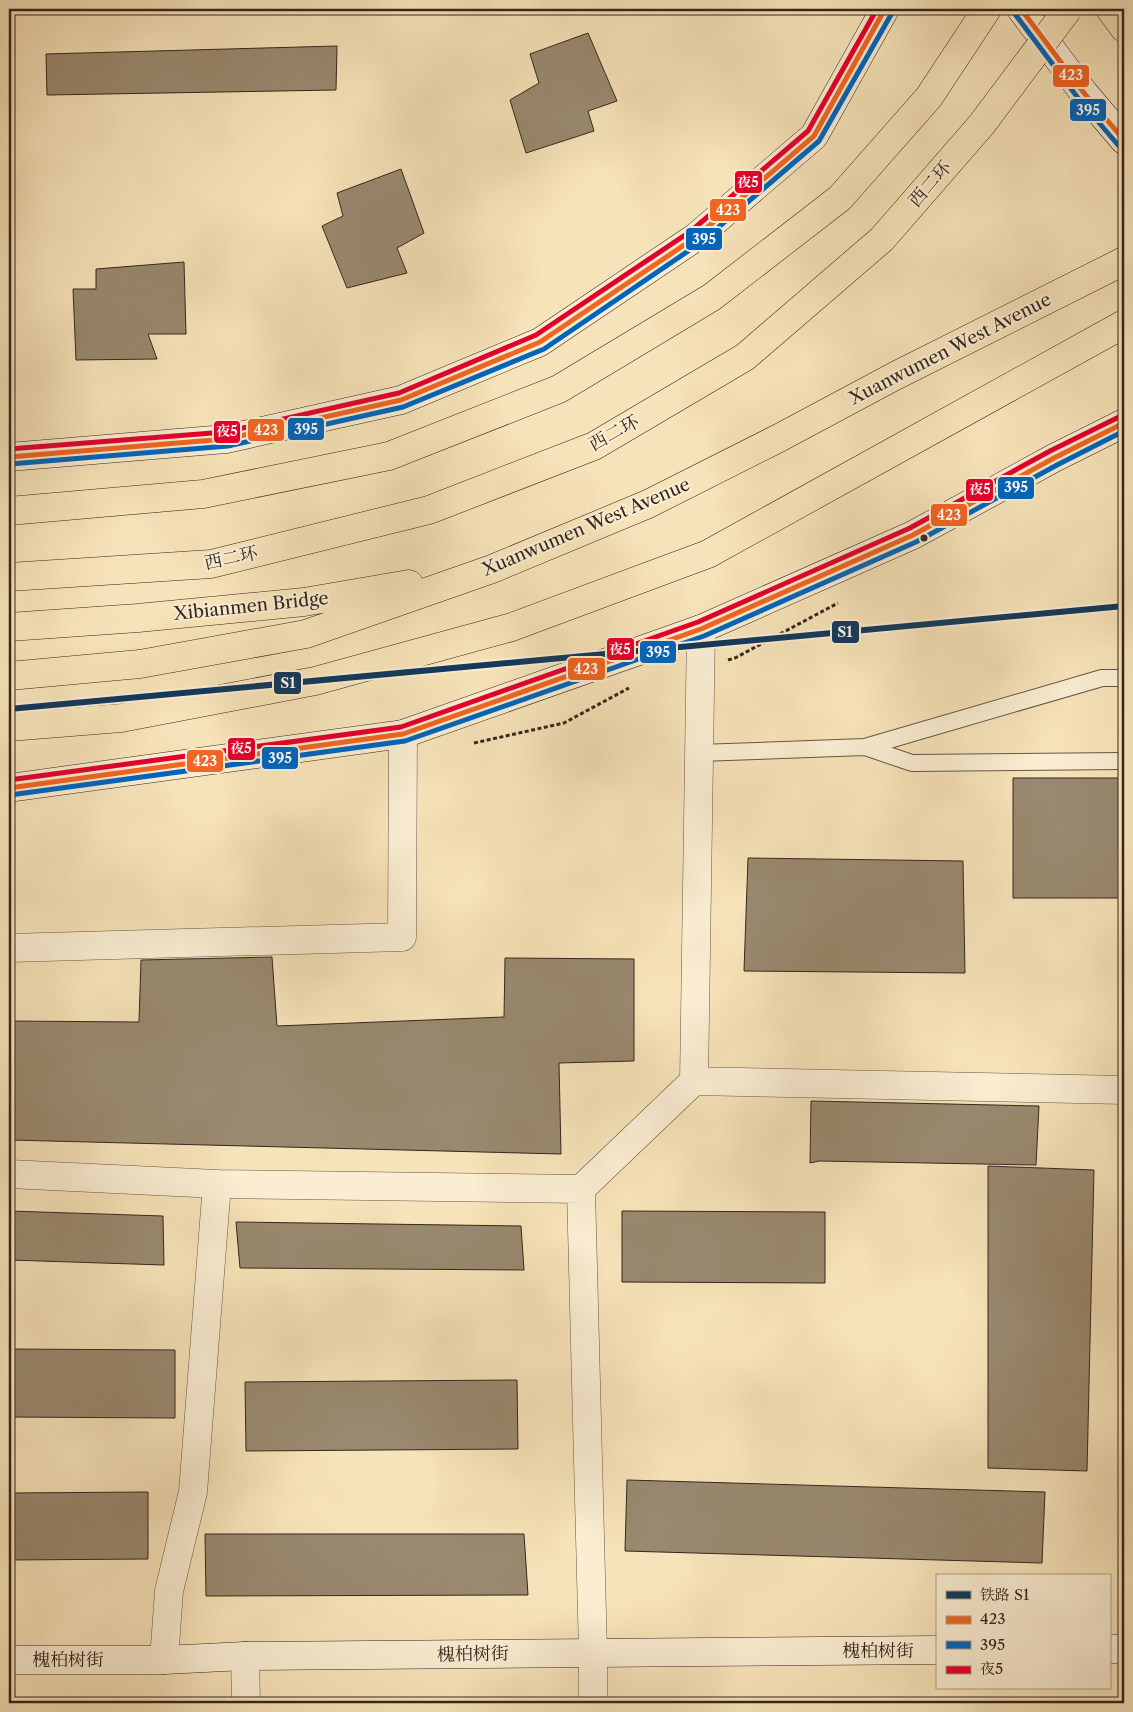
<svg xmlns="http://www.w3.org/2000/svg" width="1133" height="1712" viewBox="0 0 1133 1712" font-family="'Libre Caslon Text','Noto Serif SC',serif">
  <style>
    .building { fill: #99896f; stroke: #34271e }
    .lines { fill: none; stroke-linecap: round; stroke-linejoin: round }
    .lane-casing { stroke: #655645; stroke-width: 18 }
    .street-casing { stroke: #655645; stroke-width: 29 }
    .secondary-casing { stroke: #34271e; stroke-width: 29 }
    .highway-casing { stroke: #34271e; stroke-width: 29 }
    .path { stroke: #34271e; stroke-width: 3; stroke-dasharray: 4 2.5; stroke-linecap: butt }
    .lane { stroke: #faedd2; stroke-width: 16 }
    .street { stroke: #faedd2; stroke-width: 28 }
    .secondary { stroke: #faedd2; stroke-width: 28 }
    .highway { stroke: #f7e3b9; stroke-width: 28 }
    .highway-bridge-casing { stroke: #34271e; stroke-width: 29; stroke-linecap: butt }
    .highway-bridge { stroke: #f7e3b9; stroke-width: 28 }
    .bus-1-casing { stroke: #faedd2; stroke-width: 9 }
    .bus-2-casing { stroke: #faedd2; stroke-width: 9 }
    .bus-3-casing { stroke: #faedd2; stroke-width: 9 }
    .bus-1 { stroke: #f26522; stroke-width: 5 }
    .bus-2 { stroke: #0065bd; stroke-width: 5 }
    .bus-3 { stroke: #e4002b; stroke-width: 5 }
    .rail-1-casing { stroke: #faedd2; stroke-width: 10 }
    .rail-1 { stroke: #11385b; stroke-width: 6 }
    .bus-dot { fill: #34271e; stroke: #faedd2; stroke-width: 2 }
    .labels { text-anchor: middle; stroke-width: 4; stroke-linejoin: round; paint-order: stroke }
    .street-label { font-size: 18px; fill: #34271e; stroke: #faedd2 }
    .line-badge { stroke: #faedd2; stroke-width: 2 }
    .badge-label { font-size: 14px; text-anchor: middle; font-weight: bold; fill: #fff }
  </style>
  <rect width="100%" height="100%" fill="#f7e3b9"/>
  <filter id="stains"><feTurbulence type="fractalNoise" baseFrequency=".004" numOctaves="4"/><feColorMatrix values="0 0 0 0 .2 0 0 0 0 .09 0 0 0 0 .02 0 0 0 .5 -.17"/></filter>
  <radialGradient id="worn" r=".72"><stop offset=".6" stop-color="#630" stop-opacity="0"/><stop offset="1" stop-color="#630" stop-opacity=".3"/></radialGradient>
  <path class="building" d="M588,33L617,101L588,111L594,131L526,153L510,100L539,83L530,54Z
    M337,46L336,90L47,95L46,54Z
    M401,169L424,233L397,248L407,273L347,288L322,226L343,216L337,193Z
    M184,262L186,334H148L157,359L76,360L73,289H96V269Z
    M1013,778H1124V898H1013Z
    M748,858L963,861L965,973L744,971Z
    M272,957L277,1026L504,1017L505,958L634,959V1061L559,1063L561,1154L9,1140V1021L139,1022L141,960Z
    M811,1101L1039,1106L1036,1165L819,1161L810,1163Z
    M988,1166L1094,1170L1087,1471L988,1468Z
    M9,1211L163,1216L164,1265L9,1260Z
    M622,1211L825,1212V1283L622,1282Z
    M236,1222L521,1226L524,1270L240,1268Z
    M9,1349L175,1350V1418L9,1417Z
    M517,1380L518,1449L246,1451L245,1382Z
    M627,1480L1045,1492L1042,1563L625,1551Z
    M148,1492V1559L9,1560V1493Z
    M205,1534H524L528,1595L206,1596Z"/>
  <g class="lines">
    <g class="lane-casing">
      <path id="lane" d="M865,747L912,763L1124,761
        M699,753L865,747L1102,678H1124"/>
    </g>
    <g class="street-casing">
      <path id="street" d="M9,948L402,937L403,734
        M694,1081L701,629
        M9,1174L217,1184L581,1189L694,1081L1124,1090
        M581,1189L593,1653V1703
        M245,1656L246,1703
        M164,1660L169,1591L193,1492L217,1184"/>
    </g>
    <g class="secondary-casing">
      <path id="secondary" d="M1021,9L1084,93L1124,140
        M9,457L226,439L401,400L540,342L696,237L814,136L885,9
        M9,788L403,734L701,629L913,535L1054,458L1124,423
        M1109,1649H1124
        M9,1660H164L245,1656L937,1650"/>
    </g>
    <g class="highway-casing">
      <path id="highway" d="M1110,9L1124,28
        M9,511L203,494L389,456L559,389L712,297L840,198L929,97L987,9
        M9,627L138,618L304,602L409,584
        M9,676L140,664L306,634L492,569L648,504L779,438L895,376L1124,261"/>
    </g>
    <path class="path" d="M728,660L735,658L838,603
      M474,743L564,723L629,688"/>
    <use href="#lane" class="lane"/>
    <use href="#street" class="street"/>
    <use href="#secondary" class="secondary"/>
    <use href="#highway" class="highway"/>
    <g class="highway-bridge-casing">
      <path id="highway-bridge" d="M9,577L211,564L429,510L594,446L745,357L882,239L982,124L1068,9
        M9,727L121,718L315,681L512,627L708,554L1124,324"/>
    </g>
    <use href="#highway-bridge" class="highway-bridge"/>
    <g class="bus-1-casing">
      <path id="bus-1" d="M1021,9L1084,93L1124,140
        M9,457L226,439L401,400L540,342L696,237L814,136L885,9
        M9,788L403,734L701,629L913,535L1054,458L1124,423"/>
    </g>
    <g class="bus-2-casing">
      <path id="bus-2" d="M1015,14L1078,98L1118,145
        M10,464L228,446L403,407L544,349L700,243L819,141L892,13
        M10,795L405,741L704,636L916,542L1057,465L1124,431"/>
    </g>
    <g class="bus-3-casing">
      <path id="bus-3" d="M9,449L225,432L399,393L536,335L691,231L808,131L877,9
        M9,780L401,727L698,622L910,528L1050,451L1121,416"/>
    </g>
    <use href="#bus-1" class="bus-1"/>
    <use href="#bus-2" class="bus-2"/>
    <use href="#bus-3" class="bus-3"/>
    <g class="rail-1-casing">
      <path id="rail-1" d="M9,709L1124,606"/>
    </g>
    <use href="#rail-1" class="rail-1"/>
  </g>
  <circle class="bus-dot" cx="924" cy="538" r="4.5"/>
  <g class="labels">
    <g class="street-label">
      <text transform="translate(930 184) rotate(-49)" y="6">西二环</text>
      <text transform="translate(950 349) rotate(-27)" y="6">Xuanwumen West Avenue</text>
      <text transform="translate(614 433) rotate(-29)" y="6">西二环</text>
      <text transform="translate(586 527) rotate(-23)" y="6">Xuanwumen West Avenue</text>
      <text transform="translate(231 558) rotate(-12)" y="6">西二环</text>
      <text transform="translate(251 606) rotate(-6)" y="6">Xibianmen Bridge</text>
      <text x="878" y="1657">槐柏树街</text>
      <text transform="translate(473 1654) rotate(-1)" y="6">槐柏树街</text>
      <text x="68" y="1666">槐柏树街</text>
    </g>
  </g>
  <g class="line-badge">
    <rect x="1052" y="64" width="38" height="24" rx="5" fill="#f26522"/>
    <rect x="1069" y="98" width="38" height="24" rx="5" fill="#0065bd"/>
    <rect x="734" y="170" width="29" height="24" rx="5" fill="#e4002b"/>
    <rect x="709" y="198" width="38" height="24" rx="5" fill="#f26522"/>
    <rect x="685" y="227" width="38" height="24" rx="5" fill="#0065bd"/>
    <rect x="287" y="417" width="38" height="24" rx="5" fill="#0065bd"/>
    <rect x="247" y="418" width="38" height="24" rx="5" fill="#f26522"/>
    <rect x="213" y="420" width="28" height="24" rx="5" fill="#e4002b"/>
    <rect x="997" y="476" width="38" height="24" rx="5" fill="#0065bd"/>
    <rect x="965" y="478" width="29" height="24" rx="5" fill="#e4002b"/>
    <rect x="930" y="503" width="38" height="24" rx="5" fill="#f26522"/>
    <rect x="831" y="620" width="29" height="24" rx="5" fill="#11385b"/>
    <rect x="606" y="637" width="29" height="24" rx="5" fill="#e4002b"/>
    <rect x="639" y="640" width="38" height="24" rx="5" fill="#0065bd"/>
    <rect x="567" y="657" width="39" height="24" rx="5" fill="#f26522"/>
    <rect x="273" y="671" width="29" height="24" rx="5" fill="#11385b"/>
    <rect x="227" y="737" width="29" height="24" rx="5" fill="#e4002b"/>
    <rect x="261" y="746" width="38" height="24" rx="5" fill="#0065bd"/>
    <rect x="186" y="749" width="38" height="24" rx="5" fill="#f26522"/>
  </g>
  <g class="badge-label">
    <text x="1071" y="80">423</text>
    <text x="1088" y="115">395</text>
    <text x="748" y="187">夜5</text>
    <text x="728" y="215">423</text>
    <text x="704" y="244">395</text>
    <text x="306" y="434">395</text>
    <text x="266" y="435">423</text>
    <text x="227" y="436">夜5</text>
    <text x="1016" y="492">395</text>
    <text x="980" y="494">夜5</text>
    <text x="949" y="520">423</text>
    <text x="845" y="637">S1</text>
    <text x="620" y="654">夜5</text>
    <text x="658" y="657">395</text>
    <text x="586" y="674">423</text>
    <text x="288" y="688">S1</text>
    <text x="241" y="753">夜5</text>
    <text x="280" y="763">395</text>
    <text x="205" y="766">423</text>
  </g>
  <rect width="1133" height="1712" fill="none" stroke="#f7e3b9" stroke-width="30"/>
  <rect x="10" y="10" width="1113" height="1692" fill="none" stroke="#34271e" stroke-width="2.5"/>
  <rect x="15" y="15" width="1103" height="1682" fill="none" stroke="#34271e"/>
  <rect x="936" y="1574" width="175" height="115" fill="#faedd2" stroke="#ab9e8a"/>
  <rect x="946" y="1591" width="25" height="8" fill="#11385b" stroke="#ab9e8a"/>
  <text x="980" y="1600" font-size="15" fill="#34271e">铁路 S1</text>
  <rect x="946" y="1616" width="25" height="8" fill="#f26522" stroke="#ab9e8a"/>
  <text x="980" y="1624" font-size="15" fill="#34271e">423</text>
  <rect x="946" y="1641" width="25" height="8" fill="#0065bd" stroke="#ab9e8a"/>
  <text x="980" y="1650" font-size="15" fill="#34271e">395</text>
  <rect x="946" y="1666" width="25" height="8" fill="#e4002b" stroke="#ab9e8a"/>
  <text x="980" y="1674" font-size="15" fill="#34271e">夜5</text>
  <rect width="100%" height="100%" filter="url(#stains)"/>
  <rect width="100%" height="100%" fill="url(#worn)"/>
</svg>
